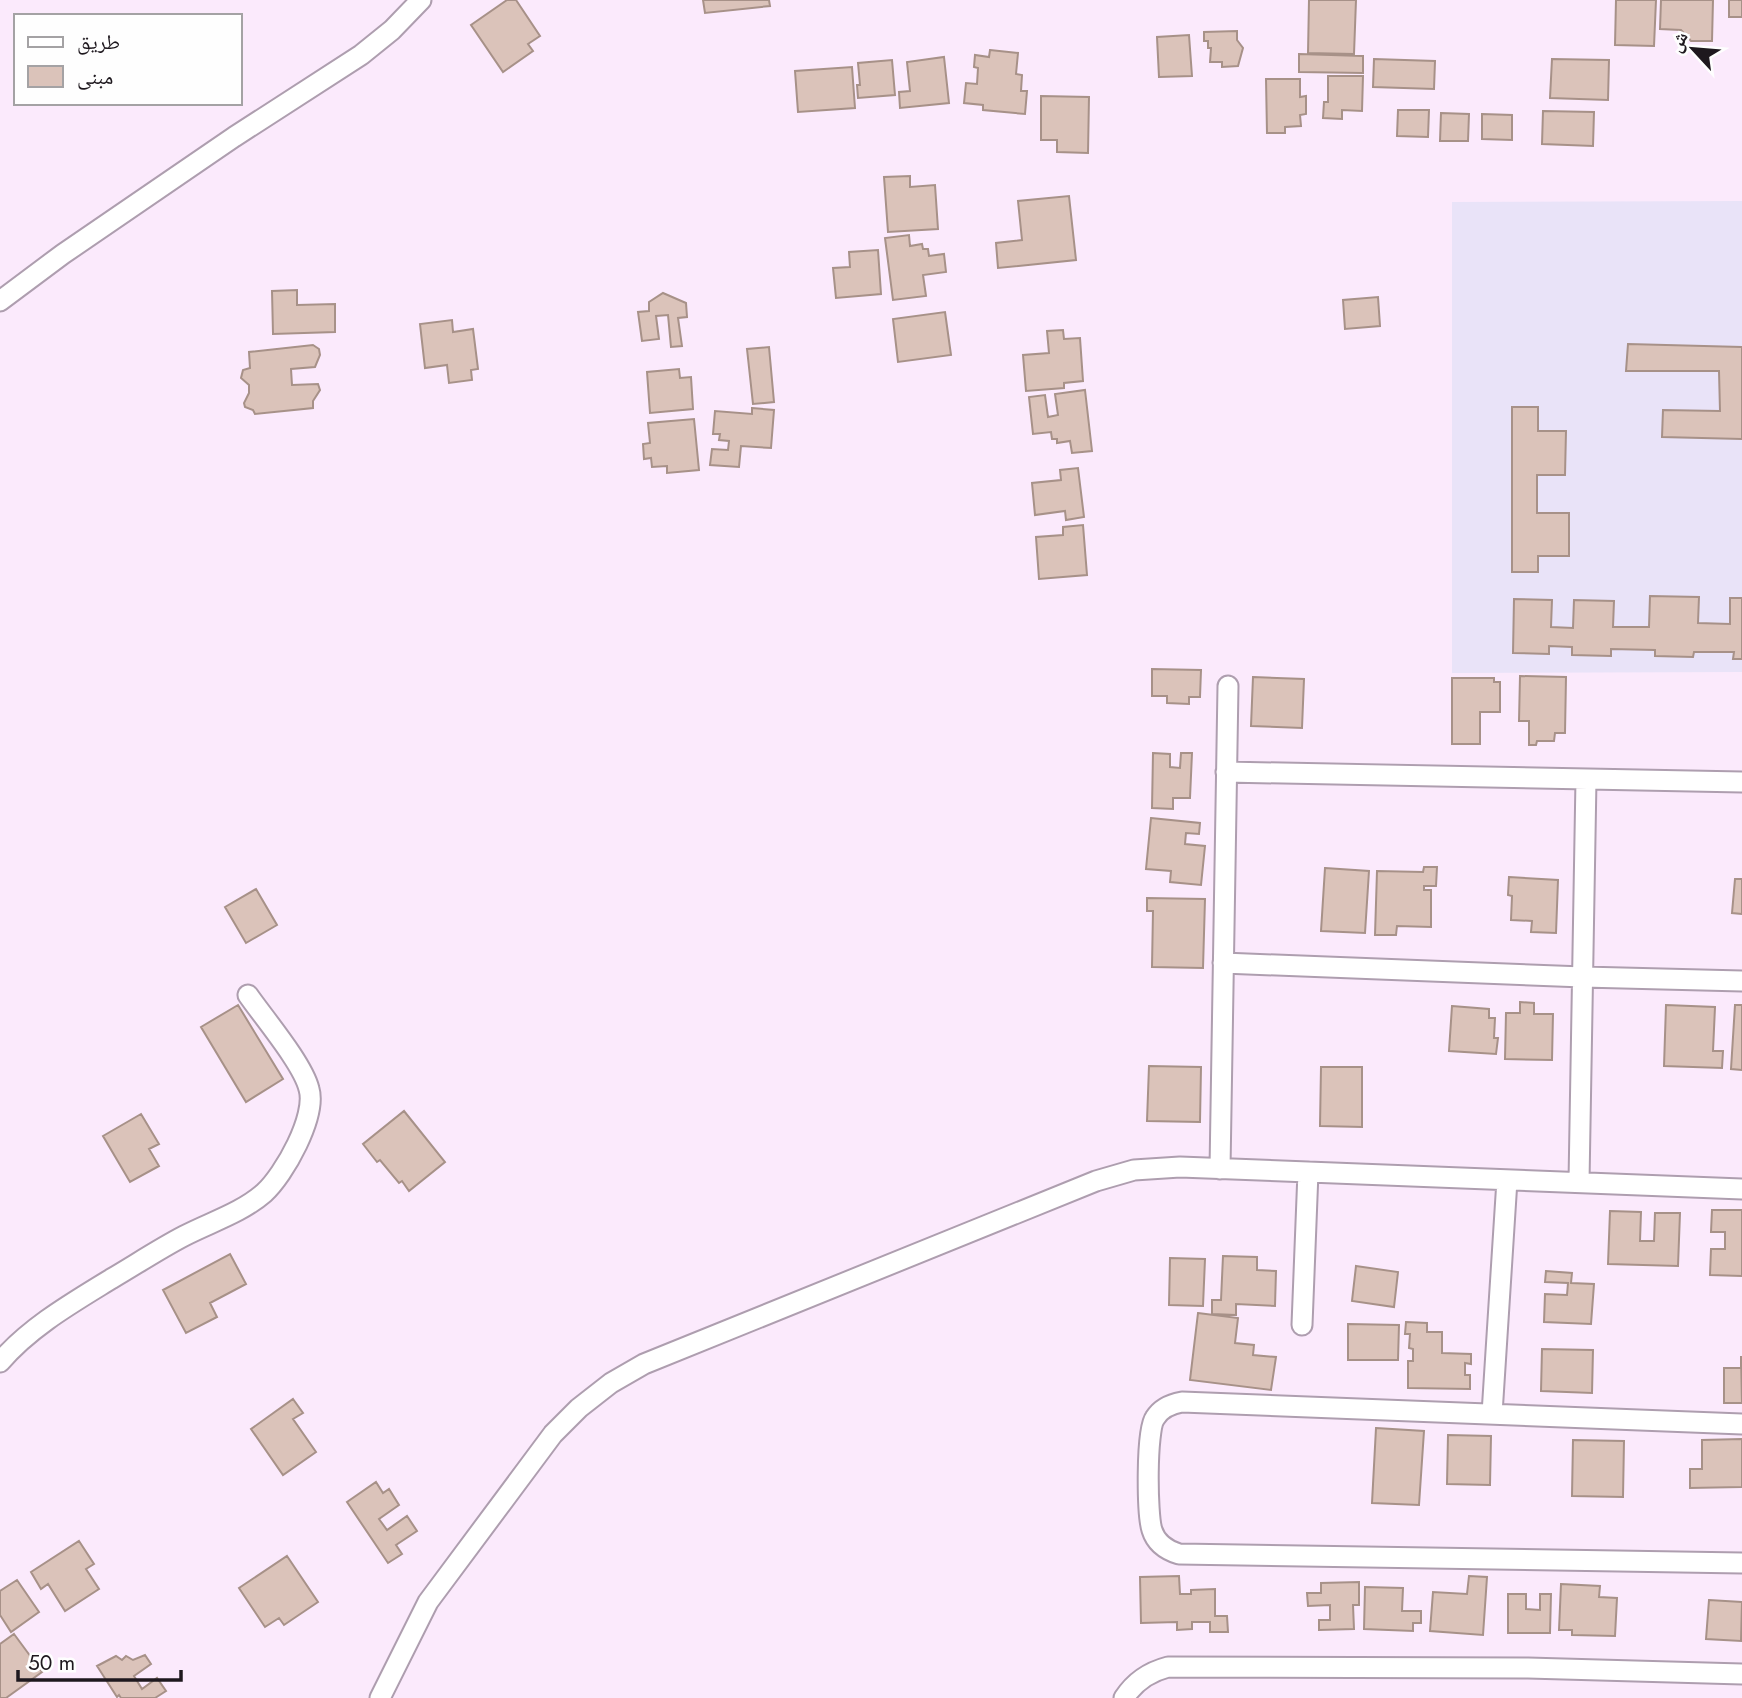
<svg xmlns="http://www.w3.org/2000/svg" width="1742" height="1698" viewBox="0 0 1742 1698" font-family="Jost,'Noto Naskh Arabic',sans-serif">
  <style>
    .education { fill: #e9e3f8 }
    .building { fill: #dbc3ba; stroke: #a79188; stroke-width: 2 }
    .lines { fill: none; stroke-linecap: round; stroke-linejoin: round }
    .minor-casing { stroke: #ae9eaf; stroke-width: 23 }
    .minor { stroke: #fff; stroke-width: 19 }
  </style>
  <rect width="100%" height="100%" fill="#fbeafc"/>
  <path class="education" d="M1742,201V672L1452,673V202Z"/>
  <path class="building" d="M507,0H516L540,36L528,44L533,51L503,72L471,25Z
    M703,0H769L770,6L705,13Z
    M1309,0H1356L1354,54L1308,53Z
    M1616,0H1656L1654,46L1615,45Z
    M1661,0H1713L1712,41H1691L1681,30L1660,29Z
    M1729,0H1742V17H1729Z
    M1237,31V40L1243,48L1238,66L1222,67V62H1210L1211,48H1208V41H1204V32Z
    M1189,35L1192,76L1159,77L1157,37Z
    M990,50L1018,53L1016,74L1022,75L1021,91H1027L1025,114L983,110V105L964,103L966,83L977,84L978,68L974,67L975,55L989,57Z
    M1299,54L1363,56V73L1299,72Z
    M944,57L949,103L900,108L899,92L910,91L907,62Z
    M1374,59L1435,61L1434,89L1373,87Z
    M1552,59L1609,60L1608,100L1550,98Z
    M892,60L895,95L858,98L857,85H860L858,63Z
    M852,67L855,108L798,112L795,71Z
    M1328,76H1363L1362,111L1342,110V119L1323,118L1324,102H1328Z
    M1266,79H1300V97L1306,96V114L1300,115L1301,126L1285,127V133H1267Z
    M1041,96L1089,97L1088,153L1057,152V140H1041Z
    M1398,110H1429L1428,137L1397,136Z
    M1543,111L1594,112L1593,146L1542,144Z
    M1441,113L1469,114L1468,141H1440Z
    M1482,114L1512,115V140L1482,139Z
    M910,176V187L935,185L938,229L888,232L884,177Z
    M1069,196L1076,260L998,268L996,243L1022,240L1018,201Z
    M909,235L910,246L922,244L923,249H928L929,256L944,254L946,272L923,275L926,296L893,300L885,238Z
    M878,250L881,294L836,298L833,268L850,267L849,252Z
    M297,290V305L335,304V332L273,334L272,291Z
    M663,293L686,303L687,317L678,318L682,346L671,347L668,315L656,316L659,339L642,341L638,312L649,311V302Z
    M1378,297L1380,326L1345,329L1343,300Z
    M945,312L951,355L898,362L893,319Z
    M452,320L453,332L473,329L478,369L471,370L472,380L449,383L447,365L425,368L420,324Z
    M1063,330L1064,339L1080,338L1083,381L1064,383V388L1026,391L1023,355L1049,353L1047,331Z
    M1628,344L1742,347V439L1662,437L1663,410L1720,411L1719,371H1626Z
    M313,345L319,349L320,355L315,367L291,369L292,385L318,384L320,390L313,401V408L255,414L253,410L245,407L244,403L249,393V385L241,378L243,370L250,368L249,352Z
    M769,347L774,402L753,404L747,349Z
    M679,369L680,378L691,377L693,409L650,413L647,372Z
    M1085,390L1092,451L1072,453L1070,441L1057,443V439H1052L1051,432L1033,434L1029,397L1045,395L1048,417L1058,415L1055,394Z
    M1512,407H1538V431H1566L1565,475H1537V513H1569V556H1538V572H1512Z
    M752,408L774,410L771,448L741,446L739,467L710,465L712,449L728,450L729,441L719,440L720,434H713L715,411L752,414Z
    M694,419L699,470L667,473V466L652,467L651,458L644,459L643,444L650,443L648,423Z
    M1078,468L1084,517L1066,520L1065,511L1035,515L1032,483L1061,480L1060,470Z
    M1083,525L1087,575L1039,579L1036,537L1063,535V527Z
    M1650,596L1699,597L1698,623L1730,624V598H1742V659H1733L1734,652H1694L1693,657L1655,656V650L1611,649V656L1572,655V647L1549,646V654L1513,653L1514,599L1552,600L1551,627L1573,628L1574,600L1614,601L1613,627H1649Z
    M1152,669L1201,670L1200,697H1189V704L1167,703V696H1152Z
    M1520,676L1566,677L1565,733H1555L1554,741H1537L1536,745H1529V721H1519Z
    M1253,677L1304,679L1302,728L1251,726Z
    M1452,678H1494V682H1500V712H1480V744H1452Z
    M1153,753L1170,754V767L1180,768L1181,753H1192L1190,798H1173V809L1152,808Z
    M1151,818L1200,823L1199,834L1186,833L1185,844L1205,846L1201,885L1170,882L1171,871L1146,869Z
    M1424,867H1437L1436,886H1424V890H1431V927L1397,926L1396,935H1375L1377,871L1423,872Z
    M1325,868L1369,871L1365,933L1321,931Z
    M1509,877L1558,880L1556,933L1531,932L1532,921L1511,920L1512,896L1508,895Z
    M1735,879H1742V914L1732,913Z
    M256,889L277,925L246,943L225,907Z
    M1147,898L1205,899L1203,968L1152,967L1153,911H1147Z
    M1520,1002L1534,1003V1014H1553L1552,1060L1505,1059L1506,1013H1520Z
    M238,1005L283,1079L246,1102L201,1027Z
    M1666,1005L1715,1007L1713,1051H1723L1722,1068L1664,1066Z
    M1735,1005H1742V1070L1731,1069Z
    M1452,1006L1489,1009V1018H1495L1494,1038H1498L1496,1054L1449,1051Z
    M1149,1066L1201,1067L1200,1122L1147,1121Z
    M1321,1067H1362V1127L1320,1126Z
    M404,1111L445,1162L409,1191L402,1181L399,1183L380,1160L377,1162L363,1144Z
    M141,1114L159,1144L149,1149L159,1166L130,1182L103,1136Z
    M1712,1210H1742V1276L1710,1275L1711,1249H1725V1232H1711Z
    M1610,1211L1641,1212L1640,1241H1654L1655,1213H1680L1678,1266L1608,1264Z
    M230,1254L246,1284L210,1303L217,1317L186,1333L163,1290Z
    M1223,1256L1257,1257V1270L1276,1271L1275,1306L1236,1304V1315L1212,1314V1300H1221Z
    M1170,1258L1205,1259L1203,1306L1169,1305Z
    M1356,1266L1398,1272L1394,1307L1352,1301Z
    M1546,1271L1572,1273L1571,1283L1594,1284L1591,1324L1544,1322L1545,1294L1567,1295L1568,1283L1545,1282Z
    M1198,1313L1238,1318L1235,1343L1254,1345L1253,1355L1276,1357L1271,1390L1190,1380Z
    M1406,1322L1427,1323V1332H1442V1353L1471,1354V1364L1465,1363V1375H1470V1389L1408,1388V1361H1413V1349L1409,1348L1410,1334H1405Z
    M1348,1324L1399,1325L1398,1360H1348Z
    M1542,1349L1593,1350L1592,1393L1541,1391Z
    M1741,1356L1742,1403H1724V1368H1741Z
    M293,1399L303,1413L293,1419L316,1452L283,1475L251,1429Z
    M1376,1428L1424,1431L1419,1505L1372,1503Z
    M1448,1435L1491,1436L1490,1485L1447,1484Z
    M1742,1439V1487L1690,1488V1469H1702V1440Z
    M1573,1440L1624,1441L1623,1497L1572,1496Z
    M376,1482L383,1493L389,1489L399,1505L379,1519L387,1530L407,1516L417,1531L396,1545L402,1554L388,1563L347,1502Z
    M79,1541L94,1564L86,1569L99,1589L65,1611L48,1584L41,1589L31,1572Z
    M287,1556L318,1602L284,1625L279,1618L265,1627L239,1588Z
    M1179,1576L1180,1594H1191V1590L1215,1589V1616H1227L1228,1632H1210V1622H1192V1629L1177,1630V1622L1141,1623L1140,1577Z
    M1469,1576L1487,1577L1483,1635L1430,1631L1433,1592L1467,1594Z
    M17,1580L39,1612L11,1632L0,1615V1591Z
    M1359,1582V1605H1353L1354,1629L1319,1630V1620H1330V1605L1308,1606L1307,1593H1321V1583Z
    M1561,1584L1600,1586L1599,1597L1617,1598L1615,1636L1572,1635V1630H1559Z
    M1365,1587L1403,1588L1402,1611H1421V1623H1413V1631L1364,1629Z
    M1508,1594H1526V1609L1540,1610V1594H1551L1550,1633H1508Z
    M1709,1600L1742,1602L1741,1641L1706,1639Z
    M14,1634L42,1672L6,1698H0V1644Z
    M145,1655L151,1664L134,1676L142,1689L157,1678L166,1691L155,1698H121L119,1695L117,1697L97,1666L116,1656L122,1660L126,1656L133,1660Z"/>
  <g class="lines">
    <g class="minor-casing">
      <path id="minor" d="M0,301L63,254L234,137L361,55L392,30L421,0
        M1226,772L1742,782
        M1223,963L1583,977L1742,981
        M1220,1169L1228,686
        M1579,1182L1586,779
        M1302,1325L1308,1172
        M0,1362C30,1327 72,1303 111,1279C135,1265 159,1249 184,1236C211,1222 241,1213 264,1193C284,1175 317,1116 309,1089C303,1064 264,1018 248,995
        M1492,1414L1507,1180
        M1742,1424L1182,1402C1171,1404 1161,1408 1155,1418C1146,1430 1147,1515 1152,1530C1156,1543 1166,1550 1179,1554L1742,1563
        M380,1698L428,1602L553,1434L579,1408L611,1383L644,1364L1096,1181L1134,1170L1180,1167L1742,1189
        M1124,1698C1135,1681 1149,1672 1168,1667L1528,1668L1742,1674"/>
    </g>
    <use href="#minor" class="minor"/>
  </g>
  <rect x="14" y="14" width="228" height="91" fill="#fefefe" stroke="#a4a2a4" stroke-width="2"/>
  <rect x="28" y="37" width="35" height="10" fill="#ffffff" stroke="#a4a2a4" stroke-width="2"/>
  <text x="77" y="49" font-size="21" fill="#1e181e">طريق</text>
  <rect x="28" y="66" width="35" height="21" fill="#dbc3ba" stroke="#a4a2a4" stroke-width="2"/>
  <text x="77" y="84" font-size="21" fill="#1e181e">مبنى</text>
  <g transform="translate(1693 49) rotate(296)" stroke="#fefefe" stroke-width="5" paint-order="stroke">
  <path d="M0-5L12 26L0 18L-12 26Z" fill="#1e181e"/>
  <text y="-10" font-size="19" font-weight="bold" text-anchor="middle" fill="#1e181e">ش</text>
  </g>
  <path d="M18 1670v10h163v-10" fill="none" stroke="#1e181e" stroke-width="3.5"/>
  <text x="28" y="1670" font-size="21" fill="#1e181e" stroke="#fefefe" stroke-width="5" paint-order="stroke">50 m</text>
</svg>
